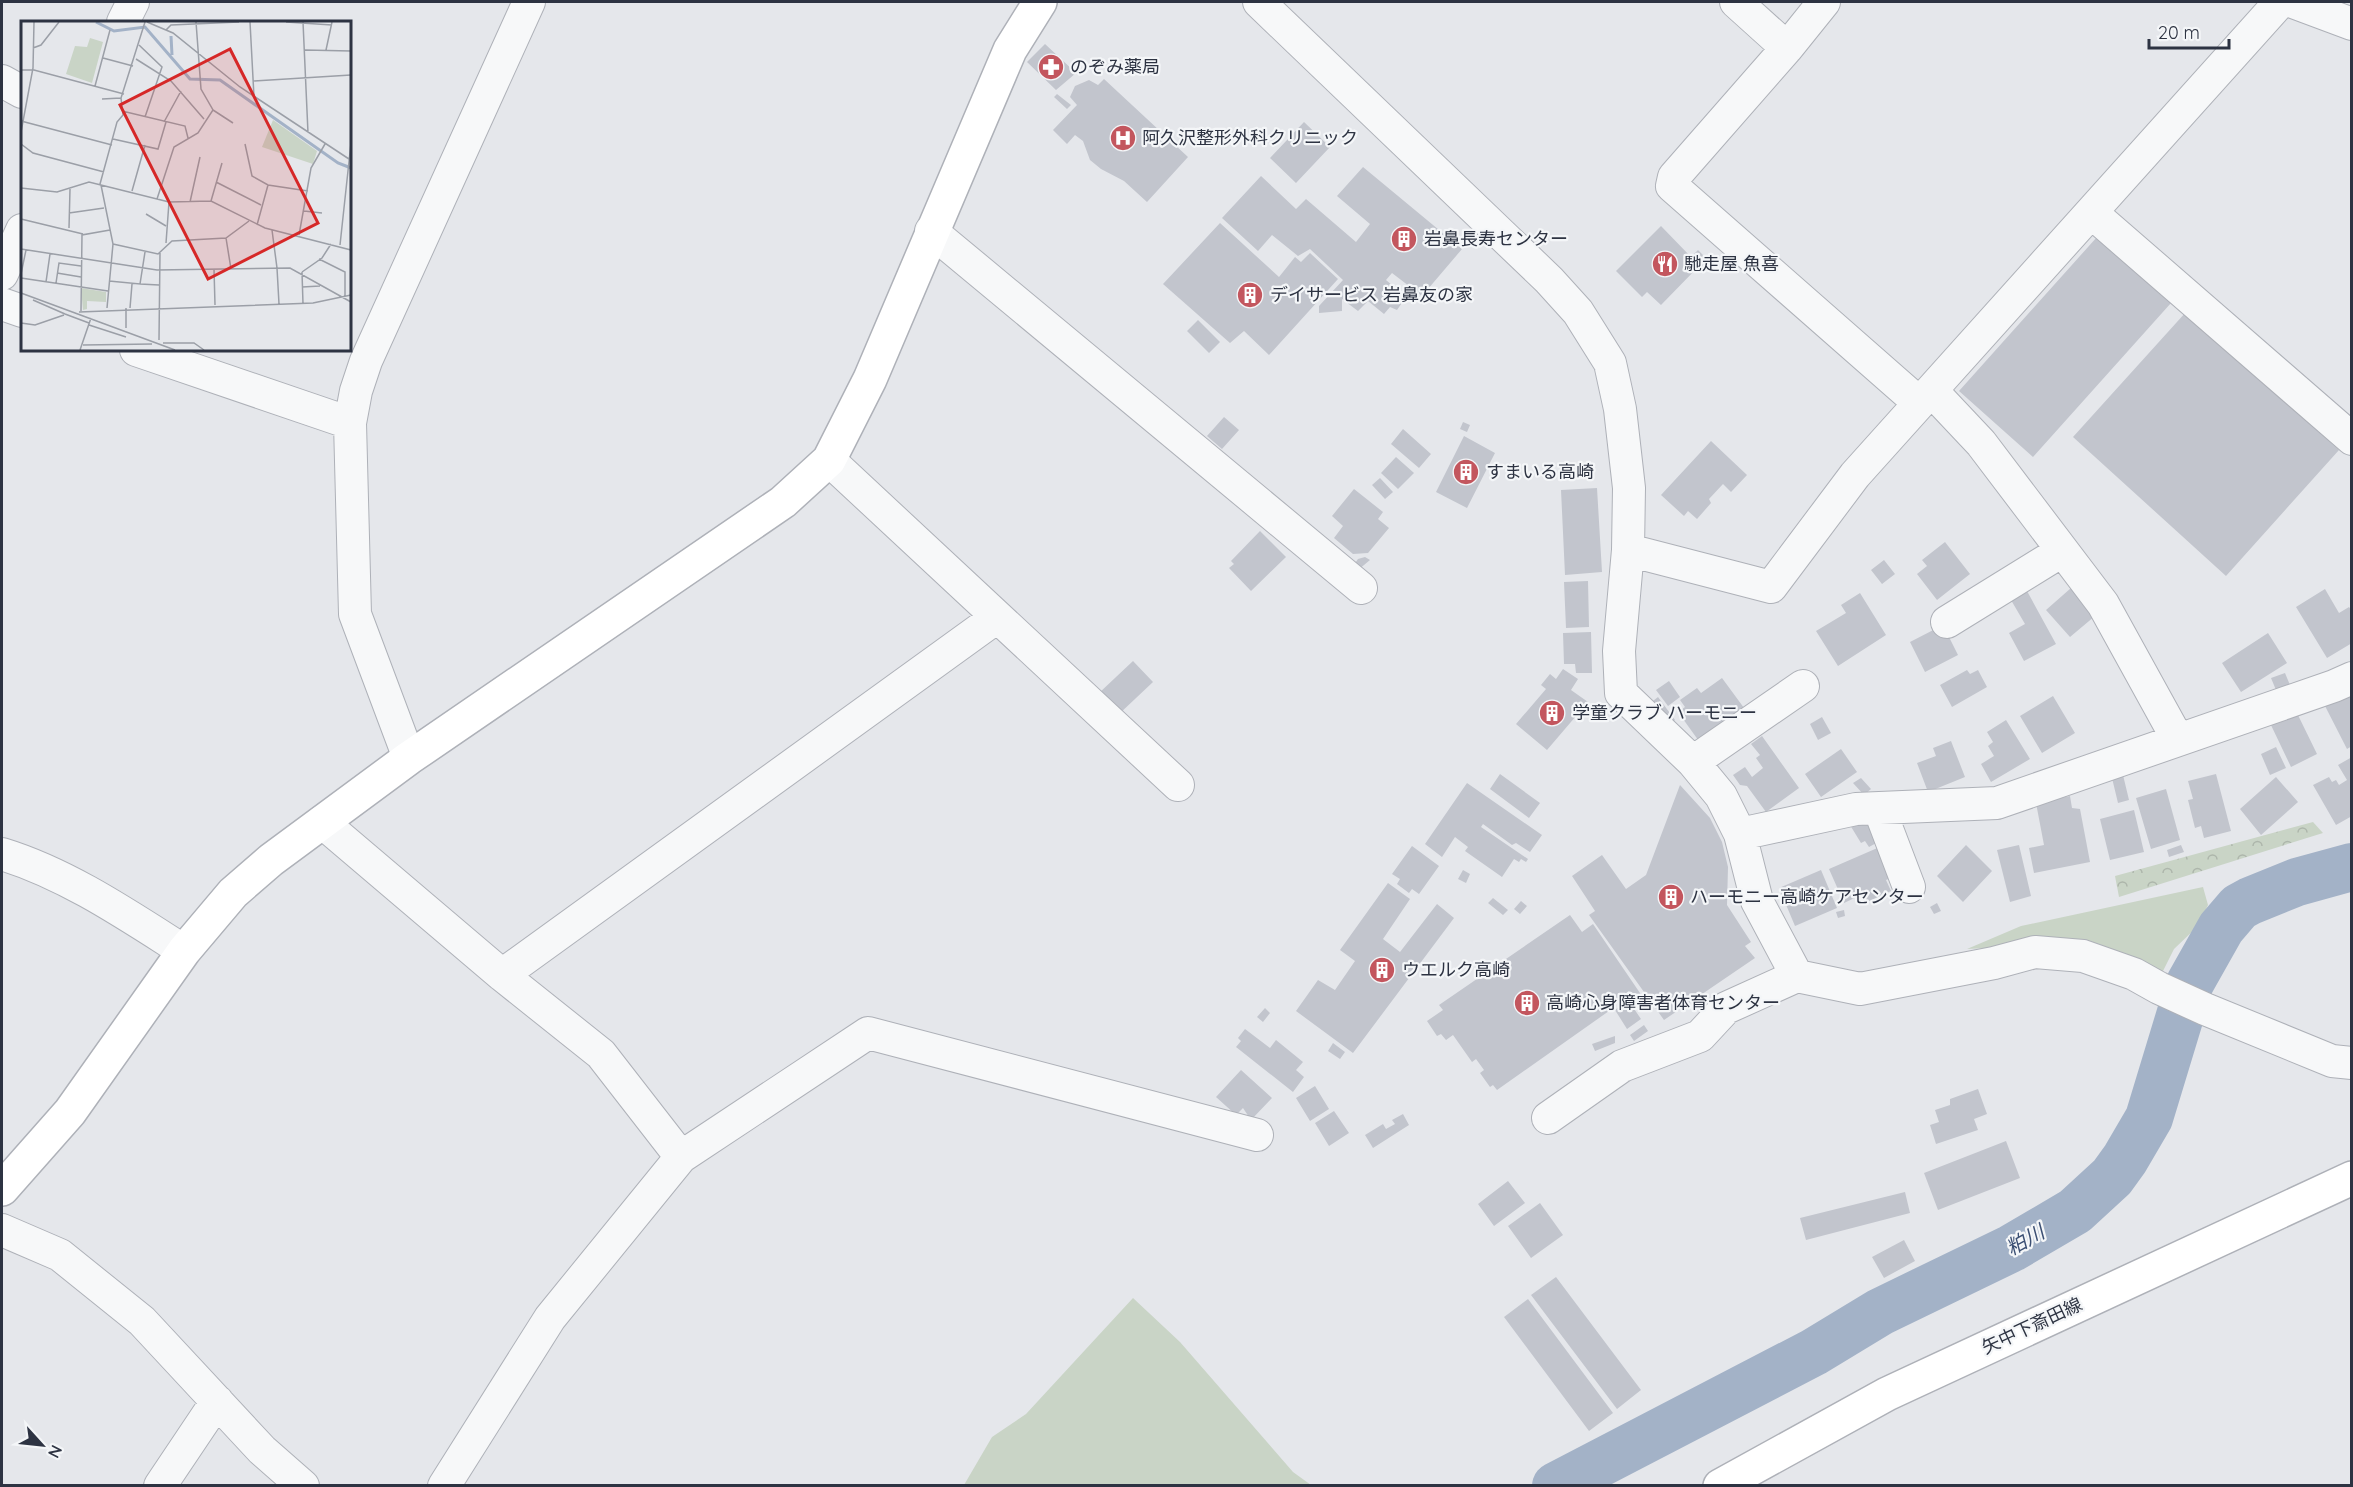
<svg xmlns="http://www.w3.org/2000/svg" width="2353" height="1487" viewBox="0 0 2353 1487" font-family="Quicksand,'Noto Sans JP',sans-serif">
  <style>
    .grass { fill: #c9d4c6 }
    .forest { fill: url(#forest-crowns) }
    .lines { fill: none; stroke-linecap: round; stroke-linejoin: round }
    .river { stroke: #a3b2c7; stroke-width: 48 }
    .building { fill: #c2c5cd }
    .street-casing { stroke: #aeb1b8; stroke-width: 34 }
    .secondary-casing { stroke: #aeb1b8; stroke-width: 36 }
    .street { stroke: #f7f8f9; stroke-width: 32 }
    .secondary { stroke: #fff; stroke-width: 33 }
    .labels { text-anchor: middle; stroke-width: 4.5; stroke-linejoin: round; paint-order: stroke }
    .poi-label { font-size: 18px; fill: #2d3342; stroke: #f4f6f8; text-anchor: start }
    .street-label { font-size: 18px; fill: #2d3342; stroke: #f4f6f8 }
    .water-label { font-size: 20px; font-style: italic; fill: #3b4f73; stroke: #f4f6f8 }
    .inset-river { fill: none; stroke: #a3b2c7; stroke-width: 3 }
    .inset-road { fill: none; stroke: #9b9fa7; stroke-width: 1.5 }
    .view { fill: #d62828; fill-opacity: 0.15; stroke: #d62828; stroke-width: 3 }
    .inset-edge { fill: none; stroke: #2d3342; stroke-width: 3 }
  </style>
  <defs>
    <pattern id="forest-crowns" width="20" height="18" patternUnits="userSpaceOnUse" patternTransform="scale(1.5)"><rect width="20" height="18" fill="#c9d4c6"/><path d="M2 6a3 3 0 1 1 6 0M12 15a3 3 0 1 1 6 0" fill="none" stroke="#adb6ab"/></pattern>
  </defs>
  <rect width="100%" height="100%" fill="#e5e7eb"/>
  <path class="grass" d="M2203,887L2208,905L2197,927L2174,949L2160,977L2072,944L1967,949L2021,926Z
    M1133,1298L1180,1342L1293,1472L1311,1485H964L992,1437L1026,1414Z"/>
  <path class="forest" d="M2313,822L2323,833L2119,897L2115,876Z"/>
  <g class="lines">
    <path class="river" d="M1556,1486L1814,1352L1880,1312L2012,1248L2075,1211L2112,1177L2125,1159L2149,1118L2190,983L2221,928L2239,907L2250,901L2297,882L2352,867"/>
  </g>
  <path class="building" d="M1045,44L1076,73L1056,90L1027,62Z
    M1104,79L1188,157L1147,202L1124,181L1101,169L1090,160L1083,141L1075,135L1067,144L1053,130L1077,105L1070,97L1075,86L1089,80L1098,85Z
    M1057,94L1071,105L1067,109L1054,97Z
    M1304,122L1330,147L1296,183L1270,158Z
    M1363,167L1462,249L1422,296L1392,273L1386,280L1406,297L1397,310L1390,307L1384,314L1368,301L1358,311L1342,299V311L1319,313V306L1343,280L1310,249L1298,256L1272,235L1258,251L1222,218L1261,176L1296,209L1306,199L1356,242L1370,224L1337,196Z
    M1220,223L1279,277L1295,257L1301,262L1310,253L1338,279L1269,355L1244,331L1230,343L1163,284Z
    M1661,226L1691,257L1698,250L1710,262L1703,270L1699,266L1661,305L1647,292L1642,297L1616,271Z
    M2097,237L2171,303L2033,457L1959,391Z
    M2186,312L2339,450L2226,576L2073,437Z
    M1198,320L1220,342L1209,353L1187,331Z
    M1224,417L1239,430L1222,449L1207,436Z
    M1463,422L1470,425L1467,432L1460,429Z
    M1403,429L1431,454L1419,468L1391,444Z
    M1464,436L1495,453L1467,508L1436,492Z
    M1711,441L1747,475L1731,492L1723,484L1709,499L1711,503L1697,519L1688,511L1684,516L1661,495Z
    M1396,457L1414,473L1398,489L1381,473Z
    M1380,478L1393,492L1385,499L1372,485Z
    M1597,488L1602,572L1565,575L1561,490Z
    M1354,489L1383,512L1378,519L1389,528L1368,553L1353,554L1334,538L1343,526L1332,516Z
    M1260,531L1286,557L1251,591L1229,568L1234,564L1231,561Z
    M1945,542L1970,574L1937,600L1917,574L1927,566L1922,560Z
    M1365,557L1370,560L1358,570L1353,566L1358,559Z
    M1884,560L1895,574L1882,584L1871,570Z
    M1588,581L1589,627L1566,628L1564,582Z
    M2071,588L2095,616L2070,637L2046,610Z
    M2325,589L2339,613L2349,607L2352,611V643L2327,658L2296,607Z
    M2027,591L2056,644L2024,661L2009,633L2025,624L2011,600Z
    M1860,593L1886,635L1838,666L1816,631L1846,613L1841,605Z
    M1943,625L1958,655L1925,672L1910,642Z
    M1591,632L1592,673H1576L1575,664H1564L1563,633Z
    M2268,633L2287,663L2241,692L2222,663Z
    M1133,661L1153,682L1118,715L1098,694Z
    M1563,669L1578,679L1571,690L1588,702L1547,750L1516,724L1546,689L1541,685L1550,674L1556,679Z
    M1967,670L1970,674L1978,670L1987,687L1952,707L1940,685Z
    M2285,673L2290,685L2276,690L2271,678Z
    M1722,678L1747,712L1701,744L1678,712L1685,707L1680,700L1697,688L1701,693Z
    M1669,681L1680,697L1668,706L1656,690Z
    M2350,692L2352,746L2347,749L2325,706Z
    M2053,696L2075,733L2042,753L2020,716Z
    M1658,697L1675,720L1670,724L1653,701Z
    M2296,711L2317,754L2291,767L2270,723Z
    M1822,717L1831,733L1818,740L1810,724Z
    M2006,720L2030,759L1991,782L1981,764L1994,756L1988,746L1993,742L1987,732Z
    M1762,736L1799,788L1766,812L1747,786L1740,785L1733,775L1745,767L1752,777L1763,768L1756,758L1760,755L1751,744Z
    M1951,741L1965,777L1928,792L1917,763L1936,756L1933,748Z
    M2276,747L2286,768L2270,775L2261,754Z
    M1841,749L1857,772L1821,797L1805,774Z
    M2352,757V816L2336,825L2313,785L2329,777L2332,782L2336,780L2339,785L2347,780L2338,765Z
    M1500,774L1540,803L1529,818L1490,789Z
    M2216,774L2231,831L2204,838L2201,826L2195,828L2188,800L2193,799L2188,781Z
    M2123,775L2129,800L2118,803L2112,778Z
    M2276,777L2298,802L2261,835L2240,809Z
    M1861,778L1871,789L1864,795L1853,783Z
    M1467,783L1542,835L1530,852L1516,843L1512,845L1483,824L1481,827L1528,859L1526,862L1521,859L1519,862L1514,859L1502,877L1465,851L1468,847L1455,837L1442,857L1425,844Z
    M1680,785L1710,818L1722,842L1728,867L1727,905L1751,942L1745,946L1755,958L1664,1020L1589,915L1595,911L1572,876L1602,855L1626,889L1646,875Z
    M2166,789L2180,840L2151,849L2136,798Z
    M2070,796L2072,808L2080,809L2090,862L2034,873L2029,848L2044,845L2036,803Z
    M2134,810L2144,852L2110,860L2100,819Z
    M1866,816L1880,841L1869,847L1865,841L1861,843L1850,825Z
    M1966,845L1992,871L1963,902L1937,876Z
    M2019,845L2031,896L2010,902L1997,850Z
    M2181,845L2184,852L2169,857L2167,850Z
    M1412,846L1439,866L1419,894L1412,889L1409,893L1397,884L1400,879L1392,874Z
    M1882,846L1896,876L1886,880L1891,891L1867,902L1863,894L1844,903L1829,869Z
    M1463,870L1470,874L1466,883L1458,879Z
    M1821,870L1837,908L1795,926L1779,888Z
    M1388,883L1410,899L1383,939L1400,952L1437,904L1454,918L1353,1053L1296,1011L1318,980L1335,990L1355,961L1340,950Z
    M1493,898L1508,910L1503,915L1488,903Z
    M1521,901L1527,906L1520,914L1514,909Z
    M1937,903L1941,911L1934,914L1930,907Z
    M1844,910L1845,916L1838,918L1836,912Z
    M1570,915L1582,932L1593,924L1642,996L1635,1001L1629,991L1608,1005L1609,1011L1497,1090L1493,1085L1490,1087L1480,1073L1484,1070L1476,1059L1472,1062L1453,1035L1446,1040L1441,1034L1437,1036L1427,1021L1443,1010L1439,1005Z
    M1628,1000L1641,1019L1627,1029L1615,1010Z
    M1265,1008L1270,1013L1263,1022L1257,1017Z
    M1644,1025L1648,1031L1634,1041L1630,1035Z
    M1245,1029L1270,1048L1276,1040L1303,1062L1296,1070L1304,1077L1293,1092L1236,1047L1241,1041L1238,1038Z
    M1615,1036V1043L1595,1051L1592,1044Z
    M1333,1043L1345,1052L1340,1059L1328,1051Z
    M1241,1070L1272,1098L1251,1120L1243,1108L1236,1115L1216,1097Z
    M1315,1086L1329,1109L1310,1121L1296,1098Z
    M1978,1089L1987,1114L1974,1119L1978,1130L1936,1144L1930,1125L1939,1122L1935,1110L1950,1105V1099Z
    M1334,1111L1349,1133L1329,1146L1315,1123Z
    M1403,1114L1409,1125L1373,1148L1365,1135L1383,1124L1386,1129L1395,1124L1392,1120Z
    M2006,1141L2020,1178L1938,1210L1924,1173Z
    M1508,1181L1525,1203L1494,1226L1478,1204Z
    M1905,1192L1910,1213L1806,1240L1800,1218Z
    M1540,1203L1563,1235L1531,1258L1508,1226Z
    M1904,1240L1915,1261L1884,1278L1872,1257Z
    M1556,1277L1641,1390L1617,1409L1531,1295Z
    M1528,1299L1613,1413L1589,1431L1504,1317Z"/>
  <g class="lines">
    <g class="street-casing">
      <path id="street" d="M1259,2L1549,280L1578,312L1610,363L1620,409L1629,488L1628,550L1619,651L1621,693L1693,762L1721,796L1740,834L1757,901L1797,976L1860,989L1994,963L2035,952L2083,956L2134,974L2159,988L2205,1009L2332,1061L2352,1063
        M1736,2L1787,48
        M1824,2L1787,48L1674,177L1672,186L1918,402
        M2293,2L2352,24
        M123,22L133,2
        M2,81L22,92
        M2092,213L2352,439
        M931,231L1361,588
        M2,274L22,230
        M2,304L22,311
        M136,350L350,423
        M1932,391L1981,443L2103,604L2178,740
        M829,460L1178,785
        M1628,550L1771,587L1855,475L2280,2
        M1947,622L2062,551
        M409,758L355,614L350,423L356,391L366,361L529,2
        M1693,762L1803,686
        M1879,808L1909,887
        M322,822L502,975L601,1054L681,1157
        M1740,834L1856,809L1997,803L2334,686L2352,678
        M2,854C67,874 126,914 184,951
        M502,975L997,617
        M1548,1118L1622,1066L1700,1036L1726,1008L1797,976
        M2,1230L60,1255L142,1321L262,1450L303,1486
        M160,1486L217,1401
        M444,1486L550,1318L681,1157L868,1033L1257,1135"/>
    </g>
    <g class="secondary-casing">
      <path id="secondary" d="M2,1189L70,1112L184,951L233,893L271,860L409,758L783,502L829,460L870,379L1010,50L1040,2
        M1720,1486L1887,1394L2352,1178"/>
    </g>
    <use href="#street" class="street"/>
    <use href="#secondary" class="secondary"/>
  </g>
  <defs>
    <g id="pharmacy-disc" transform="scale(1.35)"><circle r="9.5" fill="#c3565e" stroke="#f4f6f8"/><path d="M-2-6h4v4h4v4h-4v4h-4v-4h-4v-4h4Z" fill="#fff"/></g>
    <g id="hospital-disc" transform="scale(1.35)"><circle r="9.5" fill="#c3565e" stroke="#f4f6f8"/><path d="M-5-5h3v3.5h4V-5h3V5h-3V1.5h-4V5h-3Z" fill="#fff"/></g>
    <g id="building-disc" transform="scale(1.35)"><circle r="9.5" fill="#c3565e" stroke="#f4f6f8"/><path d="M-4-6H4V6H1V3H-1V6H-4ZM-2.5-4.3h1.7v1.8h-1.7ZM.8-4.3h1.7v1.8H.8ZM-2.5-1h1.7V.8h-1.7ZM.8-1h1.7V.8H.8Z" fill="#fff"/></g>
    <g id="restaurant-disc" transform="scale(1.35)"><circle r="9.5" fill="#c3565e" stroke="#f4f6f8"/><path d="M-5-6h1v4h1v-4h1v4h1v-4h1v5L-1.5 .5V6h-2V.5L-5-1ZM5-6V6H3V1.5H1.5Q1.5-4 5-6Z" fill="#fff"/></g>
  </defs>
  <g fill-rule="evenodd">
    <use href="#pharmacy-disc" x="1051" y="67"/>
    <use href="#hospital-disc" x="1123" y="138"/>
    <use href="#building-disc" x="1404" y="239"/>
    <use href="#restaurant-disc" x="1665" y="264"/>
    <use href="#building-disc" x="1250" y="295"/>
    <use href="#building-disc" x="1466" y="472"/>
    <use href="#building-disc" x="1552" y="713"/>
    <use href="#building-disc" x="1671" y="897"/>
    <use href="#building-disc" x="1382" y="970"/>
    <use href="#building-disc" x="1527" y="1003"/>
  </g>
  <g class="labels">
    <g class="poi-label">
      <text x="1070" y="73">のぞみ薬局</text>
      <text x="1142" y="144">阿久沢整形外科クリニック</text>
      <text x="1424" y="245">岩鼻長寿センター</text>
      <text x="1684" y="270">馳走屋 魚喜</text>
      <text x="1270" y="301">デイサービス 岩鼻友の家</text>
      <text x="1486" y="478">すまいる高崎</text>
      <text x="1572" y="719">学童クラブ ハーモニー</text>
      <text x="1690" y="903">ハーモニー高崎ケアセンター</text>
      <text x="1402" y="976">ウエルク高崎</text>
      <text x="1546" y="1009">高崎心身障害者体育センター</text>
    </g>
    <g class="street-label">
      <text transform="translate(2032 1326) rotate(-25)" y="6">矢中下斎田線</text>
    </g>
    <g class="water-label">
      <text transform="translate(2025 1240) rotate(-29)" y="7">粕川</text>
    </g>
  </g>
  <g transform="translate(21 21)">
    <rect width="330" height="330" fill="#e5e7eb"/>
    <path d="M69,17L82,21L71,62L45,53L54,25L66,26ZM252,99L296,130L292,143L241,126Z" fill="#c9d4c6"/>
    <path d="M60,267L85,271V281L66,280V288L62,289Z" fill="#c9d4c6"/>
    <path class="inset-river" d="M75,1L93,10L124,6L169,58L199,59L317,142L330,147M150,15L151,34"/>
    <path class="inset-road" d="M126,1L152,12L219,66L328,138M229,1L233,76M265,1L311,4M282,1L287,112M145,9L150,4L218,1M118,24L141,46L124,96M12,27L20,24L38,1M284,29L330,30M305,29L311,1M82,37L112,45M115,38L150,60L183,98M0,49H13L103,73M232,60L330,54M74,65L89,9M81,78L100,77M192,89L212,102M101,90L164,105L167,117M0,100L91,124M143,101L160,70M0,111L12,47L13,1M92,118L137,128L145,101M0,123L12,132L83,151M224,123L231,155L247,164L287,170M195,161L240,184M79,163L96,101L102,94L100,77L124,1M80,164L92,223L86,287M0,167L36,171L68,161L148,181L190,180L244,207L330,229M111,170L124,124M136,178L153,126L177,112L192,89L180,68L175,1M190,180L201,142M169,181L179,136M283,190L301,192M48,192L83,187M125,193L145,205M0,198L62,213M236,204L247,164M48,207L49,168M251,209L256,247M278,214L290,147L304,123M205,217L210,248M145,222L148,181M92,223L137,233L151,220L205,217L228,200M319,224L330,122M0,228L136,249L269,247L330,281M298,238L324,251V275M256,247L258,283M193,248L194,284M281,251L301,237L310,223M281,251L282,283M36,252L60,256M0,253L5,229M0,257L87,270M88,260L119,263L124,231M25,261L29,233M35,262L38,242L60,245M119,263L138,264M281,266L299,265M0,272L154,329M12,279L44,293M105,287V307M109,287L111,263M60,290L61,214L89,209M58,291L292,282L330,274M44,293L68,302M0,302L14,304L43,294M68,304L105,316M138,319L139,232M142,322H173L183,329M62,324L131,323M59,329L70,297"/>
    <path class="view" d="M209,28L297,202L187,258L99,84Z"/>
    <rect width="330" height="330" class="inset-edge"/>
  </g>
  <rect width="2353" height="1487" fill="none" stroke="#2d3342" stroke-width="6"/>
  <g transform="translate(42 1445) rotate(117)" stroke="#f4f6f8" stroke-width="4.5" paint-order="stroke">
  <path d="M0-4.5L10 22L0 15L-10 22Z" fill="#2d3342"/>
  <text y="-9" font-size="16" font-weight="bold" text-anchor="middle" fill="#2d3342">N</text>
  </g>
  <path d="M2149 39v9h80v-9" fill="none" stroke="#2d3342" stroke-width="3"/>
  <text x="2158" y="39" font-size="18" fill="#2d3342" stroke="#f4f6f8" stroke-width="4.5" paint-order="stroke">20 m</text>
</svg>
